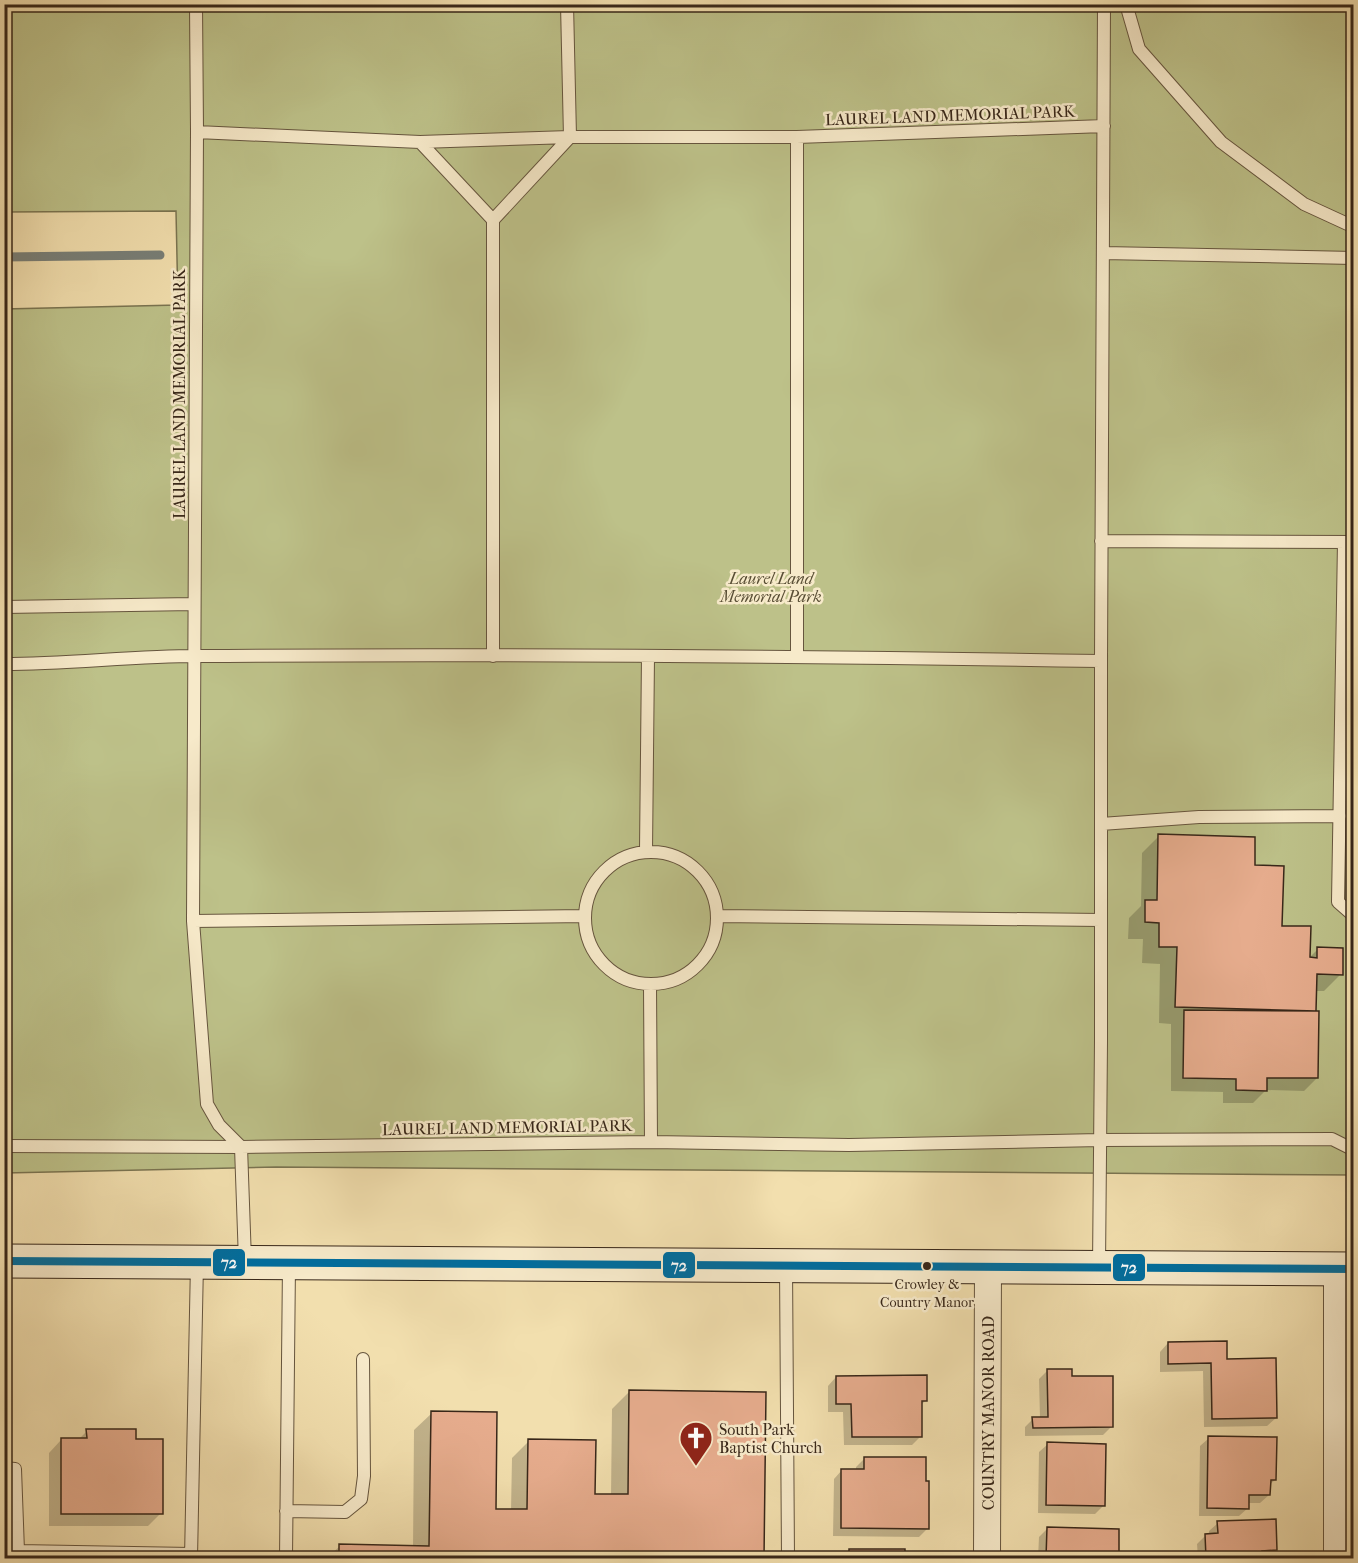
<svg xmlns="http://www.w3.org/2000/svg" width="1358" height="1563" viewBox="0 0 1358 1563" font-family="'IM FELL French Canon',serif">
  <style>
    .green { fill: #bdc189; stroke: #7a7451; stroke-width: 1.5 }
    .shadow { fill: #0003 }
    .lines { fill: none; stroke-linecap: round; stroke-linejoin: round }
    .stream { stroke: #787f78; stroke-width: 9 }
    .building { fill: #e6ac8d; stroke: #382719; stroke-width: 1.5 }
    .lane-casing { stroke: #66553e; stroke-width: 14 }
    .street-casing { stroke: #66553e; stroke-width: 28 }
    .secondary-casing { stroke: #382719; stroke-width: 35 }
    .lane { stroke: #f7eaca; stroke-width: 12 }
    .street { stroke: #f7eaca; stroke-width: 26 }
    .secondary { stroke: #f7eaca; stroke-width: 33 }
    .bus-1-casing { stroke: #f7eaca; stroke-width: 12 }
    .bus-1 { stroke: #006d9e; stroke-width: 8 }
    .bus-dot { fill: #382719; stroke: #f7eaca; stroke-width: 2 }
    .labels { text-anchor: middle; stroke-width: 5; stroke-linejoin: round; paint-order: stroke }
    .bus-label { font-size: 14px; fill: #382719; stroke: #f7eaca }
    .street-label { font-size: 16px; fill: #382719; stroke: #f7eaca }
    .park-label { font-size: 16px; font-style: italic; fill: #594e35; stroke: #f7eaca }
    .poi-label { font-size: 16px; fill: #382719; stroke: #f7eaca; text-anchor: start }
    .line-badge { stroke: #f7eaca; stroke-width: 2 }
    .badge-label { font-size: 16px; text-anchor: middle; font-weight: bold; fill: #fff }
  </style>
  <rect width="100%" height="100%" fill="#f2dfae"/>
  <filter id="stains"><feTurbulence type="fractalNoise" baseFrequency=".00333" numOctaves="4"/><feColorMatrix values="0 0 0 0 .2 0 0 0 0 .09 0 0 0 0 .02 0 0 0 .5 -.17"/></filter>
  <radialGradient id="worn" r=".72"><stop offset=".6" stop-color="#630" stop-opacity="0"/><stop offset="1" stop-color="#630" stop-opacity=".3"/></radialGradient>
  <path class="green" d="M5,5H1353V1175L276,1167L5,1173L4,309L178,305L176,211L5,212Z"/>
  <path class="shadow" d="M1159,836L1253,867L1281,927L1308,959L1318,949L1341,974L1324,991H1315L1314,1010L1312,1013L1317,1078L1304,1091L1266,1090L1253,1103H1223V1092L1171,1091V1024L1159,1023L1160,964L1142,963L1143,939H1128L1129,918L1141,906L1142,853Z
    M1168,1343L1225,1361L1276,1418L1267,1426L1204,1427L1203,1371L1160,1372V1352Z
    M1047,1371L1071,1378L1112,1426L1103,1435L1025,1436V1427L1033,1419H1040L1039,1379Z
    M836,1377L926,1400L921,1405V1436L912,1445H844L843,1412H828V1386Z
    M629,1392L764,1393L762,1558H327L340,1546L413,1547L414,1430L432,1413L494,1510H511L512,1458L529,1441L594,1495H611L612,1409Z
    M87,1431L135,1441L161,1513L148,1526H49V1453L61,1440H78Z
    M1209,1438L1275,1480L1269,1485V1495L1260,1503H1248V1508L1239,1516H1199L1200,1446Z
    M1048,1444L1104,1505L1095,1514L1038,1513L1039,1452Z
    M865,1458L927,1529L919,1537L833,1536L834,1479L842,1470H856V1467Z
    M1218,1523L1275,1550L1267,1558H1198L1197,1544L1206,1535H1209V1531Z
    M1047,1529L1118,1530L1117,1558H1038L1039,1537Z
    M849,1550L904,1551V1558H841Z"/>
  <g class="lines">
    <path class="stream" d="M4,257L160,255"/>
  </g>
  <path class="building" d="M1158,834L1255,837V865L1284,866L1282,926H1311L1310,957L1317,958V947L1343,948V975L1317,974L1316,1011L1175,1007L1177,947H1159V923L1145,922V900H1157Z
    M1184,1010L1319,1011L1318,1078H1267V1091L1236,1090V1079L1183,1078Z
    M1227,1341V1359L1276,1358L1277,1418L1212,1419L1211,1363L1168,1364V1342Z
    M1047,1369H1072V1376H1113V1427L1033,1428L1032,1417H1048Z
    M927,1375V1401H922V1437H852L851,1404H836V1376Z
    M629,1390L766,1392L764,1558H339V1544L429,1546L431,1411L497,1412L496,1509H527L528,1439L596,1440L595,1494H628Z
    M86,1429H136V1439H163V1514H61V1438H87Z
    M1208,1436L1277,1437L1276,1480H1271L1270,1495H1249V1509L1207,1508Z
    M1047,1442L1106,1444L1105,1506L1046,1505Z
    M864,1457H926V1481H929V1529L841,1528V1469H864Z
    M1276,1519L1277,1550L1262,1551L1263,1558H1206L1205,1534L1218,1533L1217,1521Z
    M1047,1527L1119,1529V1558H1046Z
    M849,1549H905V1558H849Z"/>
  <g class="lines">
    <g class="lane-casing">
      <path id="lane" d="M196,4L197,132L193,921L207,1104L219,1125L241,1147L651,1142L650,985
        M1126,4L1139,49L1221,142L1304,204L1354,227
        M197,132L420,142L493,220V656
        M797,137V656
        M420,142L570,137H797L1104,126
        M493,220L570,137L567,4
        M1103,253L1354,258
        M1101,541L1354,542
        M1344,542L1338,902L1354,916
        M4,607L193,604
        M4,664C69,664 133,656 197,656C498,654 800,656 1101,661L1104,4
        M1101,824L1199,817L1340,816
        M646,851L648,656
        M585 918a66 66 0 1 1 132 0a66 66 0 1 1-132 0Z
        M718,916L1101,920
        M193,921L585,916
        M651,1142L849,1145L1100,1140L1332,1139L1354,1150
        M4,1146L241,1147L245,1261
        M786,1266L788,1558
        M1099,1266L1101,1041V661
        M4,1468L15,1469L18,1551L191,1554
        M286,1511L345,1512L361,1499L364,1476L363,1359
        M191,1558L197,1263
        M286,1558L289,1264"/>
    </g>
    <g class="street-casing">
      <path id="street" d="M1337,1269V1558
        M987,1558L988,1267"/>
    </g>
    <g class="secondary-casing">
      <path id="secondary" d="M4,1261L1354,1269"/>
    </g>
    <use href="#lane" class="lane"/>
    <use href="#street" class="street"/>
    <use href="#secondary" class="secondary"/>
    <g class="bus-1-casing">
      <path id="bus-1" d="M4,1261L1354,1269"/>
    </g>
    <use href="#bus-1" class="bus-1"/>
  </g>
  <defs>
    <g id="church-pin" transform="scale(1.725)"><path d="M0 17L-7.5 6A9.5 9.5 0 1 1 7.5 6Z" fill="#8f2418" stroke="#f7eaca"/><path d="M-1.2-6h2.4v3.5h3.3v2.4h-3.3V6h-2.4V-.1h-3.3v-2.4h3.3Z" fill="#fff"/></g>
  </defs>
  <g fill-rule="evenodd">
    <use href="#church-pin" x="696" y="1438"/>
  </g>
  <circle class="bus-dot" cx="927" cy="1266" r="5"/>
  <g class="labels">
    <g class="bus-label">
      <text x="927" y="1289">Crowley &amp;<tspan x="927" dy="18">Country Manor</tspan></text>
    </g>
    <g class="street-label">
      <text transform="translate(950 115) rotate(-2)" y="6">LAUREL LAND MEMORIAL PARK</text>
      <text transform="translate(179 394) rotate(-90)" y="6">LAUREL LAND MEMORIAL PARK</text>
      <text transform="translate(507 1127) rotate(-1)" y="6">LAUREL LAND MEMORIAL PARK</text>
      <text transform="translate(988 1413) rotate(-90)" y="6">COUNTRY MANOR ROAD</text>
    </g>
    <g class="park-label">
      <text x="771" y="584">Laurel Land<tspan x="771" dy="18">Memorial Park</tspan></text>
    </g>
    <g class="poi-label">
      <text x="719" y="1435">South Park<tspan x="719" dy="18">Baptist Church</tspan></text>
    </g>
  </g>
  <g class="line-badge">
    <rect x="212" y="1248" width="34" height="29" rx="6" fill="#006d9e"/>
    <rect x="662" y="1251" width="34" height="28" rx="6" fill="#006d9e"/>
    <rect x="1112" y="1253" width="34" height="29" rx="6" fill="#006d9e"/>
  </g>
  <g class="badge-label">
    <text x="229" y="1268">72</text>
    <text x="679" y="1271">72</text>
    <text x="1129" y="1273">72</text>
  </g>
  <rect width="1358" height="1563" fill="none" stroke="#f2dfae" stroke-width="24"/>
  <rect x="6" y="6" width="1346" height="1551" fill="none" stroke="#382719" stroke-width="3"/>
  <rect x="12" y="12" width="1334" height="1539" fill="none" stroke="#382719" stroke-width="1.5"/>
  <rect width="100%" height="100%" filter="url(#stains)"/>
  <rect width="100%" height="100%" fill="url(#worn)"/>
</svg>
